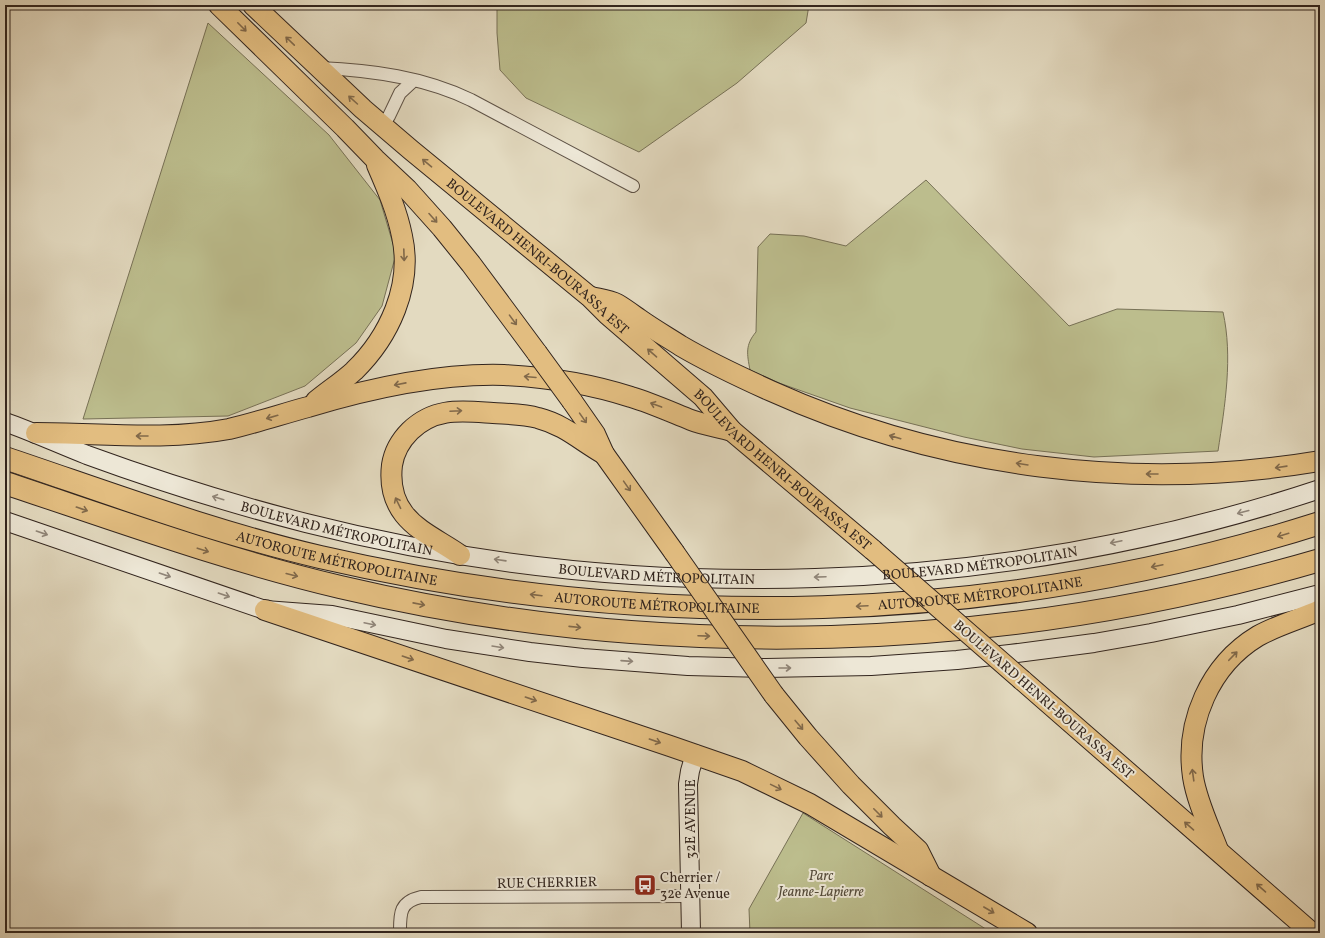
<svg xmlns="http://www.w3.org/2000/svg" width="1325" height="938" viewBox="0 0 1325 938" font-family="Vollkorn,serif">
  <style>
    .green { fill: #bcbd8d; stroke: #777156 }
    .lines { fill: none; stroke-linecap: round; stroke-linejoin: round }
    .street-casing { stroke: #5e5246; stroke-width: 14 }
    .secondary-casing { stroke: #32251e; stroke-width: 20 }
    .primary-casing { stroke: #32251e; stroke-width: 22 }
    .highway-casing { stroke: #32251e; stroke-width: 24 }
    .street { stroke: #ede7d6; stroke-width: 12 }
    .secondary { stroke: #ede7d6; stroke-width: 18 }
    .primary { stroke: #e2bd80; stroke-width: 20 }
    .highway { stroke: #e2bd80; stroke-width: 22 }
    .primary-bridge-casing { stroke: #32251e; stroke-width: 22; stroke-linecap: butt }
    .primary-bridge { stroke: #e2bd80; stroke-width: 20 }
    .oneway { stroke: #81694a }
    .oneway2 { stroke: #90867a }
    .labels { text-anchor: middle; stroke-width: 4; stroke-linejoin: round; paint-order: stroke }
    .street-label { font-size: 14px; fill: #32251e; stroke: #ede7d6 }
    .park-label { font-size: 14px; font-style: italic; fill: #544b3a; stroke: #ede7d6 }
    .poi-label { font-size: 14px; fill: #32251e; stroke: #ede7d6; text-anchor: start }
  </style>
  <rect width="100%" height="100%" fill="#e3dac0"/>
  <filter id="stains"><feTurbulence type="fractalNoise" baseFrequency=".005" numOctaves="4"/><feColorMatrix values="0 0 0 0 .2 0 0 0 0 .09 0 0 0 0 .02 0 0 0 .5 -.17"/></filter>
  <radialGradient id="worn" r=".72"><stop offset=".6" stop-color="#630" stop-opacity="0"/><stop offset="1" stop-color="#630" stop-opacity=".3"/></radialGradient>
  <path class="green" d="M497,5H809L806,23L737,83L639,152L526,98L500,70L497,33Z
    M208,23L329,135L380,200L396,254L382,306L356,343L305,386L228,416L83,419Z
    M926,180L1069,326L1117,309L1223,312C1233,357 1225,405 1218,451L1094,457L1022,449L964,437L850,408L779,383L750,370C747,354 745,345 756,332L758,247L770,234L804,236L846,246Z
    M803,813L992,933H750L749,909Z"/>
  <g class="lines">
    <g class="street-casing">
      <path id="street" d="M320,68C371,70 424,77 471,100L633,186
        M383,125L389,116L400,93L414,80
        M400,933C400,914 399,902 421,897L691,896"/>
    </g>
    <g class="secondary-casing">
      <g id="secondary">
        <path id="s1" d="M5,422C33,432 59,444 87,455C158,481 232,504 306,523C637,607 995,597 1320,489"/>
        <path d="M5,521L265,610L332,615L446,639L530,652L583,658L688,666L766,668L871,666L957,660L1010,654L1094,643L1151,633L1238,615L1320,594"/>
        <path d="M691,933L688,784L690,771L695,754"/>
      </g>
    </g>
    <g class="primary-casing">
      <g id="primary">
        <path d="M219,5L345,128L375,159L407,189L442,228L471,264L537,353"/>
        <path id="s2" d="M253,5L363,109L411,150L590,297L608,315L703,397L732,431L873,550"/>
        <path d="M591,297C599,299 609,300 617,304C624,308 632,314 639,319C653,329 667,337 681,346C710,363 740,377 771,391C942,468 1135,492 1320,461"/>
        <path d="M316,401C328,391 342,382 354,371C389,337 413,286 402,236C397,211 387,188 377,165"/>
        <path d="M572,401L595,434L604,454L674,552"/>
        <path d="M36,433C100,433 165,441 229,429C255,423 282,414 308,407C371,388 438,373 504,375C546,377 591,384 631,397C651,403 671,412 691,420C704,425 719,427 732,431"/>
        <path d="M460,555C442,542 418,532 404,514C393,500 390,482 392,465C394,452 401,440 410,431C435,407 461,411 493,413C508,414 524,414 538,418C565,425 581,441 604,454"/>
        <path d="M265,610L670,746L742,771L810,804L1027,933"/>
        <path d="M1022,680L1312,933"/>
        <path d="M774,695L808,737L851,785L892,826L918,850L931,876"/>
        <path d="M1218,850C1209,826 1197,802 1193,777C1185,722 1210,665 1258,636C1278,625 1300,619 1320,610"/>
      </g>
    </g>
    <g class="highway-casing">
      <g id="highway">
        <path id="s3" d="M5,458C109,493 213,532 320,557C650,633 997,626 1320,523"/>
        <path d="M5,483C116,520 226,560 340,587C662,663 1002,653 1320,560"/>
      </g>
    </g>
    <use href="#street" class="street"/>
    <use href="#secondary" class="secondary"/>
    <use href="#primary" class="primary"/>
    <use href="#highway" class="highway"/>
    <g class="primary-bridge-casing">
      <path id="primary-bridge" d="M537,353L572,401
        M873,550L1022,680
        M674,552L774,695"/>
    </g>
    <use href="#primary-bridge" class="primary-bridge"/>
  </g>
  <defs><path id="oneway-shaft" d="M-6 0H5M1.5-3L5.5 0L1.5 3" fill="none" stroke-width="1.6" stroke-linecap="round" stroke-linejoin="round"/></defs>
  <g class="oneway">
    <use href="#oneway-shaft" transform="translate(242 27) rotate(45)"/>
    <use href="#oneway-shaft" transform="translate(290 41) rotate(-136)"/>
    <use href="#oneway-shaft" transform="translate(353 100) rotate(-138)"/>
    <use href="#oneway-shaft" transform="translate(427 163) rotate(-140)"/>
    <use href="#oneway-shaft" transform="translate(433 218) rotate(48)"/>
    <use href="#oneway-shaft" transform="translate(404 255) rotate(88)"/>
    <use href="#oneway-shaft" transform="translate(513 320) rotate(54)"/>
    <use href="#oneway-shaft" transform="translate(652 353) rotate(-139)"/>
    <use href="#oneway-shaft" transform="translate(530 377) rotate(-175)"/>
    <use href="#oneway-shaft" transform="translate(400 384) rotate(169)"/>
    <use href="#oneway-shaft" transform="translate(656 405) rotate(-160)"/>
    <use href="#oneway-shaft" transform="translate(456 411) rotate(-3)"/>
    <use href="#oneway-shaft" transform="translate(272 417) rotate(164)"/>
    <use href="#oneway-shaft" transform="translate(583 418) rotate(55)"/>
    <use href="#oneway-shaft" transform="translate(142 436) rotate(-180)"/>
    <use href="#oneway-shaft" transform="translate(895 437) rotate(-164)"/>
    <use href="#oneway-shaft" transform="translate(1022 464) rotate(-171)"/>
    <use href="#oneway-shaft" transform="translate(1281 467) rotate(172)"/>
    <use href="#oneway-shaft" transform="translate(1152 474) rotate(180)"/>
    <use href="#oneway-shaft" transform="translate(627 486) rotate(55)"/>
    <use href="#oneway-shaft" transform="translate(398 503) rotate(-116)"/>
    <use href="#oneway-shaft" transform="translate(82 509) rotate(19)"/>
    <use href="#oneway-shaft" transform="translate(1283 535) rotate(163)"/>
    <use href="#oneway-shaft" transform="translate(203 550) rotate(18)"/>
    <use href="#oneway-shaft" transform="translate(1157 566) rotate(168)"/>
    <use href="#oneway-shaft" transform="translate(292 575) rotate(14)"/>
    <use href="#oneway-shaft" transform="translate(536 595) rotate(-173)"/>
    <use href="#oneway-shaft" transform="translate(419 604) rotate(11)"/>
    <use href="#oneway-shaft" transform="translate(862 606) rotate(177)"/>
    <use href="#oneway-shaft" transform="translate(575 627) rotate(6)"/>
    <use href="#oneway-shaft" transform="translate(704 636) rotate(2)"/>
    <use href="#oneway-shaft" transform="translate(1233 656) rotate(-46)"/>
    <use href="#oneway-shaft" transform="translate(408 658) rotate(19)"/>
    <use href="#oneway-shaft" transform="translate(531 699) rotate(19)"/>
    <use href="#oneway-shaft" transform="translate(799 725) rotate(50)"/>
    <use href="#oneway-shaft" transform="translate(655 741) rotate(19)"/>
    <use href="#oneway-shaft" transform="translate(1193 775) rotate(-98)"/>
    <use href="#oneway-shaft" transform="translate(776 787) rotate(26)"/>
    <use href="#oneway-shaft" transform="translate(878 813) rotate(45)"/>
    <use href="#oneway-shaft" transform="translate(1189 826) rotate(-139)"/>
    <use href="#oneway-shaft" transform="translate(1261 888) rotate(-139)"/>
    <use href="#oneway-shaft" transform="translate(989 910) rotate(30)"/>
  </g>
  <g class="oneway2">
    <use href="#oneway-shaft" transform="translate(218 498) rotate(-163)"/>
    <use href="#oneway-shaft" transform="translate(1243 512) rotate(165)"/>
    <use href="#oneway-shaft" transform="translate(42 533) rotate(19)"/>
    <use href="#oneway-shaft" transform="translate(1116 542) rotate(168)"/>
    <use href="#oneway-shaft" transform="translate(500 560) rotate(-172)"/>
    <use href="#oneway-shaft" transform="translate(165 575) rotate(19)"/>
    <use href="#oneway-shaft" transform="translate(820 577) rotate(178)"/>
    <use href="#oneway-shaft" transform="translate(224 595) rotate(19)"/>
    <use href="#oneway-shaft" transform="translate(370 624) rotate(12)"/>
    <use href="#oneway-shaft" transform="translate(498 647) rotate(9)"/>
    <use href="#oneway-shaft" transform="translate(627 661) rotate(4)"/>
    <use href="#oneway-shaft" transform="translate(785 668)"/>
  </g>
  <defs>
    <g id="bus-square" transform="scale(1.15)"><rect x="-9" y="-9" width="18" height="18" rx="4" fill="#8f2418" stroke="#ede7d6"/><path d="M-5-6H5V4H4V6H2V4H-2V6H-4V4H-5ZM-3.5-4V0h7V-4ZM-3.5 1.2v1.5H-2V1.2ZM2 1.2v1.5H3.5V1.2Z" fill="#fff"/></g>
  </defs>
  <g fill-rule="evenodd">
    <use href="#bus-square" x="645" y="885"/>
  </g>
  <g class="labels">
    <g class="street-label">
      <text dy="5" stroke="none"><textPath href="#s2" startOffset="380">BOULEVARD HENRI-BOURASSA EST</textPath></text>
      <text dy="5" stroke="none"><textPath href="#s2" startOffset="705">BOULEVARD HENRI-BOURASSA EST</textPath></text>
      <text dy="5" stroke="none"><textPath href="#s1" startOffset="349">BOULEVARD MÉTROPOLITAIN</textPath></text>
      <text dy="5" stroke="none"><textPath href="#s3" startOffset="347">AUTOROUTE MÉTROPOLITAINE</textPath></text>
      <text dy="5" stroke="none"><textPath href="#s1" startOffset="997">BOULEVARD MÉTROPOLITAIN</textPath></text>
      <text dy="5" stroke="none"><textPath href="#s1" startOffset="673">BOULEVARD MÉTROPOLITAIN</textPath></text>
      <text dy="5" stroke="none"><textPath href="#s3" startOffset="995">AUTOROUTE MÉTROPOLITAINE</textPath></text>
      <text dy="5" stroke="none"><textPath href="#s3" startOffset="671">AUTOROUTE MÉTROPOLITAINE</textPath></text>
      <text transform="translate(1044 699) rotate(41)" y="5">BOULEVARD HENRI-BOURASSA EST</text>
      <text transform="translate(690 819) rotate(-90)" y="5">32E AVENUE</text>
      <text transform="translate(547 882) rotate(-1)" y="5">RUE CHERRIER</text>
    </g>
    <g class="park-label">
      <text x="821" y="880">Parc<tspan x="821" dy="16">Jeanne-Lapierre</tspan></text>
    </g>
    <g class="poi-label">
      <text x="660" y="882">Cherrier /<tspan x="660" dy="16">32e Avenue</tspan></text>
    </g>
  </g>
  <rect width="1325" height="938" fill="none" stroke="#e3dac0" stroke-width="20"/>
  <rect x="6" y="6" width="1313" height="926" fill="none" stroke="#32251e" stroke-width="2"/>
  <rect x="10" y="10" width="1305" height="918" fill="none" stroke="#32251e"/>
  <rect width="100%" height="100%" filter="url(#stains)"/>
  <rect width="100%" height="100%" fill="url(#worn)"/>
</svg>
